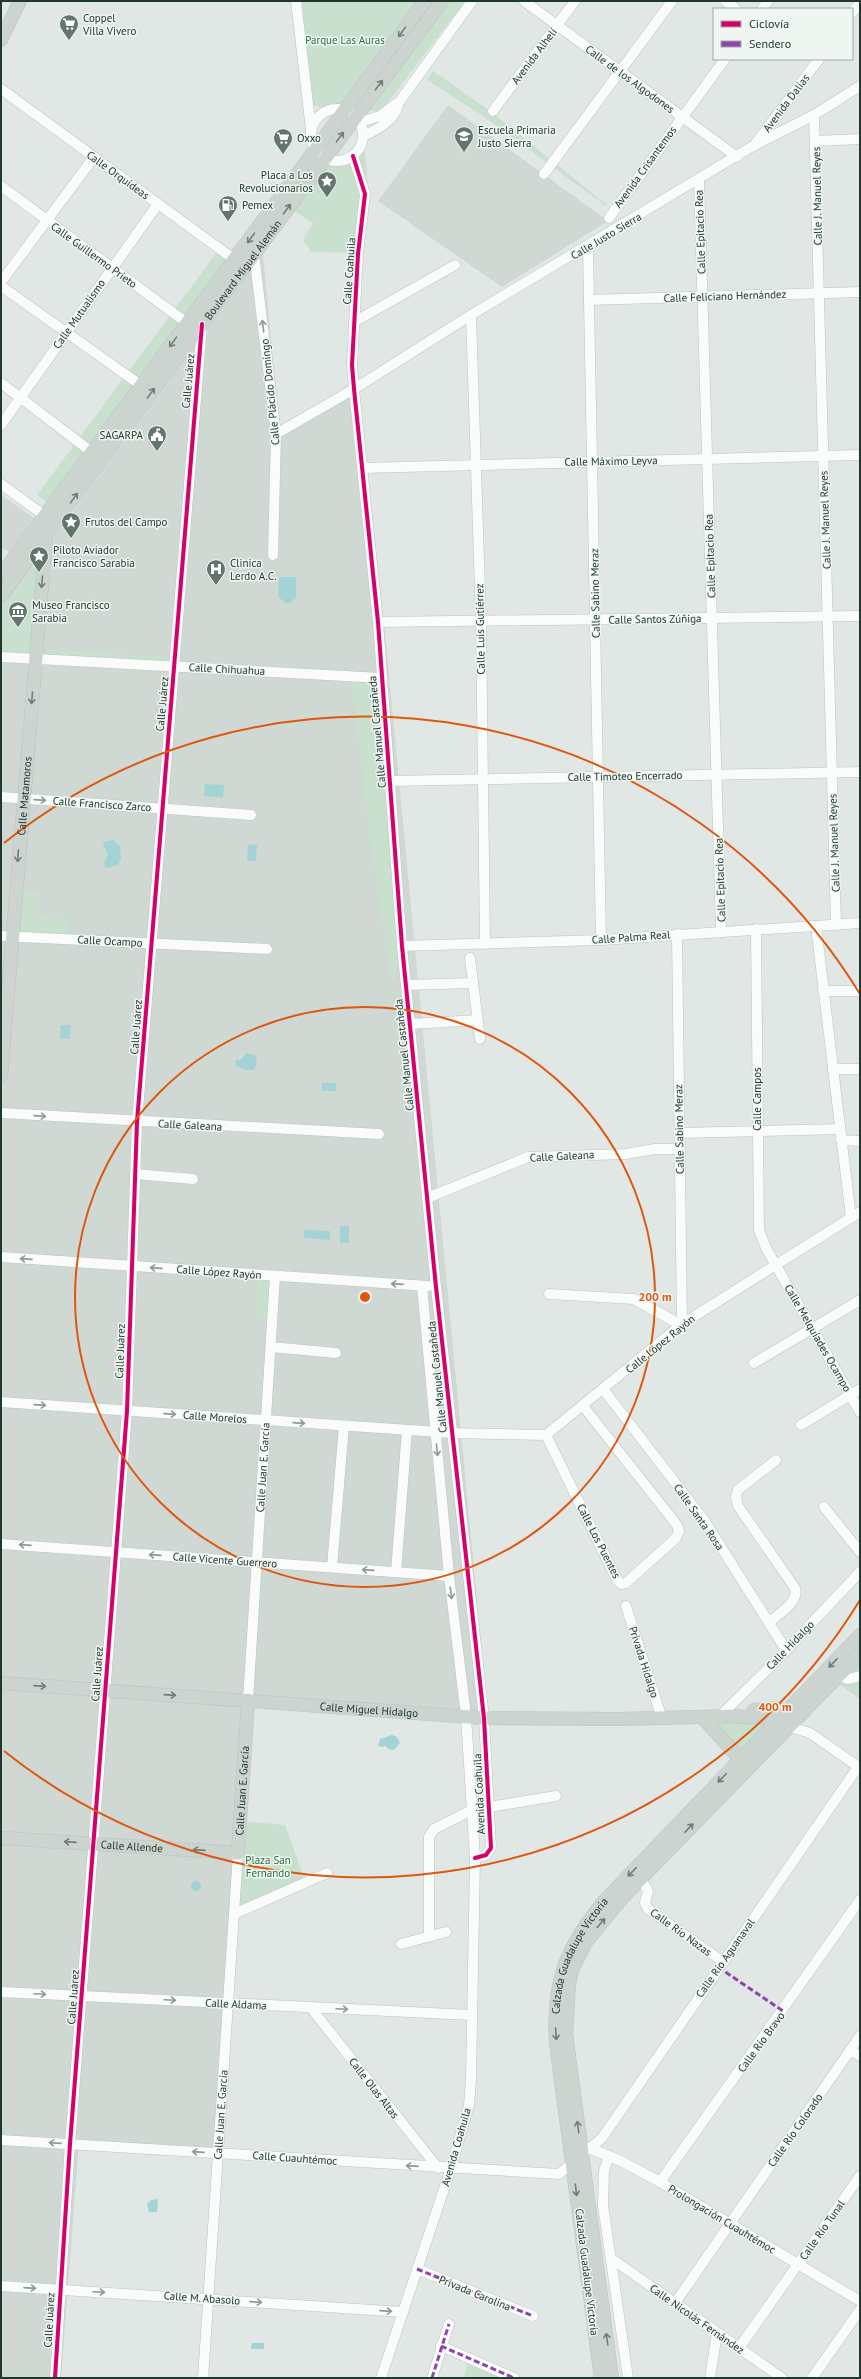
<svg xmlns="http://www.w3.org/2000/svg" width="861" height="2379" viewBox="0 0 861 2379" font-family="'PT Sans',sans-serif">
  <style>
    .built { fill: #cfd8d3 }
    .green { fill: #cae0cf }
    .water { fill: #a3d3d4 }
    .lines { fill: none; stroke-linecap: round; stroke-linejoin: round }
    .minor-casing { stroke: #bec3c1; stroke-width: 11 }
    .major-casing { stroke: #bcc3c0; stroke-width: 14 }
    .minor { stroke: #fafbfb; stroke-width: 10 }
    .major { stroke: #ccd4d0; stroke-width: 13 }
    .quiet { stroke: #8e44ad; stroke-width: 3; stroke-dasharray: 6 3; stroke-linecap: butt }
    .cycleway-casing { stroke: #eff6f2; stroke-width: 6 }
    .cycleway { stroke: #d6006c; stroke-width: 4 }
    .oneway { stroke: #6e7e77 }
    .oneway2 { stroke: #8e9a95 }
    .ring { fill: none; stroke: #de570e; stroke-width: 2 }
    .labels { text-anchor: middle; stroke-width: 3; stroke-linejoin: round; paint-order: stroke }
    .poi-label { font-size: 11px; fill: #21382f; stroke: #eff6f2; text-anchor: start }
    .park-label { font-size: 11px; fill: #2d6d3e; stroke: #eff6f2 }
    .street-label { font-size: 11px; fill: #21382f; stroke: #eff6f2 }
    .centre { fill: #de570e; stroke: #eff6f2; stroke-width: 2 }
    .ring-label { font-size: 12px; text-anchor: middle; font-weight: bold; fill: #de570e; stroke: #eff6f2; stroke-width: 3; stroke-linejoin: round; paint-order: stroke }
  </style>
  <rect width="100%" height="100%" fill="#e1e7e4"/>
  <path class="built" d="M448,105L608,221L502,287L378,201Z
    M263,255L280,431L358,387L384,623L488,1716L249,1699L220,2152L79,2142L61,2378H1V609Z
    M1,495L34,518L9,552L1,547Z"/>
  <path class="green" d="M302,1H420L342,104L324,109L313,105L311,99Z
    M444,1H465L383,109L375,112L367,110Z
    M433,71L489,110L607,205L606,206L483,116L427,80Z
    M365,151L368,186L361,253L311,252L303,240L313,223L292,210L330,157L344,160Z
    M217,252L231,263L52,506L37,495Z
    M46,537L34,658L1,656V598Z
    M47,649L173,658L174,666L47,658Z
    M351,674L383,676L404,949L391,984L370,841Z
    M16,891L40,893L39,917L69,919L68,938L13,936Z
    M257,1275L275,1276L272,1323L256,1315Z
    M860,1657V1699L836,1682Z
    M706,1719L774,1720L740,1756Z
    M241,1821L285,1825L306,1883L234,1916Z
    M468,2360L506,2378H464Z"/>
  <path class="water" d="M279,577H296V598L290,603H285L278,596Z
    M205,784L224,785L223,798L204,796Z
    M113,840L120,846L121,859L118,865L106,868L104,863L108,855L106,849L103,847L104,842Z
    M248,844L257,845L256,861H247Z
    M61,1025H71L70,1039L60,1038Z
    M247,1053C258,1054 259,1061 254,1070H244L235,1065L236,1059L240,1060Z
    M322,1083H336V1091H322Z
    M340,1226H349V1243H340Z
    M304,1230L330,1231V1240L304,1238Z
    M392,1735L397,1737L400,1743L394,1750L388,1749L386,1746L381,1747L378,1745L380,1739Z
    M191 1886a5 5 0 1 1 10 0a5 5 0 1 1-10 0Z
    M158,2199L157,2212H149L147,2203L150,2202L151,2200Z
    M252,2343H264V2349H251Z"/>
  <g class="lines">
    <g class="minor-casing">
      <g id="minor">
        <path d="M296,1L311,130"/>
        <path d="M524,1L737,157"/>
        <path d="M725,1L736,9"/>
        <path d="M762,9L768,1"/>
        <path d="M852,13L860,2"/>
        <path d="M1,89L235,260"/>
        <circle cx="337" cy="135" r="26"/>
        <path d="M493,111L575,1"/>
        <path d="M814,115L836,925"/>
        <path d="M360,122L380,116L400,101L472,1"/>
        <path d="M363,136C377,130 394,121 398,106"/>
        <path d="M815,141L860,139"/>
        <path d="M756,143L819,59"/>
        <path d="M353,156L365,194L358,254L352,365L354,389L378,622L402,946L436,1287L484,1718L491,1848L486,1855L475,1858"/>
        <path d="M544,174L672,1"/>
        <path d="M699,181L721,931"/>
        <path d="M1,186L187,323"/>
        <path d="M609,218L725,59"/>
        <path d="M588,246L601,940"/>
        <path d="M254,254L276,434L273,555"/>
        <path d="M1,282L94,157"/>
        <path d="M1,286L142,386"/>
        <path d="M589,300L860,292"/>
        <path d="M471,315L481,621L485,944"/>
        <path d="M354,322L455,265"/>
        <path d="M1,383L93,453"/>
        <path d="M1,425L158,204"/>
        <path d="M276,434L354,389L471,315L753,146L814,115L860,86"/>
        <path d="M362,468L860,455"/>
        <path d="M1,484L45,516"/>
        <path d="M378,622L860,616"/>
        <path d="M1,657L381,678"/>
        <path d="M390,781L860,772"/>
        <path d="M1,797L251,815"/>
        <path d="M816,926L851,1218"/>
        <path d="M756,929L759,1230L766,1248L860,1412"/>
        <path d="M677,934L682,1324"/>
        <path d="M1,936L267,949"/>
        <path d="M402,946L601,940L860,923"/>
        <path d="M470,958L480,1039"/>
        <path d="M406,985L473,983"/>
        <path d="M823,991H860"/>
        <path d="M410,1024L478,1020"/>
        <path d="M833,1069H860"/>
        <path d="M1,1113L379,1134"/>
        <path d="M679,1133L840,1129"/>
        <path d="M841,1140L860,1141"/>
        <path d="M135,1174L193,1179"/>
        <path d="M427,1198L528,1157L625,1154L655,1149H680"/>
        <path d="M1,1257L428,1286"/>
        <path d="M549,1294L634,1299L681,1325"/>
        <path d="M271,1347L336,1353"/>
        <path d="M754,1363L860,1300"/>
        <path d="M603,1389L704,1520L786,1650"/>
        <path d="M1,1402L453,1433L546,1435L682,1324L860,1212"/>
        <path d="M801,1425L860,1389"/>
        <path d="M546,1435L616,1578L621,1584L626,1583L676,1538L679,1531L677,1525L583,1406"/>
        <path d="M824,1507L860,1552"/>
        <path d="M1,1544L449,1576"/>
        <path d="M332,1567L344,1426"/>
        <path d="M396,1572L407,1430"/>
        <path d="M626,1606L662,1719"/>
        <path d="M769,1623C779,1613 799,1603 795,1588L738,1506L736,1496L738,1490L776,1460"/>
        <path d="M838,1676L848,1679L860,1676"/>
        <path id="s1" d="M248,1700L275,1276"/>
        <path d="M719,1717L771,1666L860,1572"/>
        <path d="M790,1727L810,1733L860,1768"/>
        <path d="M489,1807L556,1796"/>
        <path d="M641,1879L648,1891L645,1903L648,1909L722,1961"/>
        <path d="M234,1914L327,1873"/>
        <path d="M429,1937V1837L434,1829L472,1810"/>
        <path d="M401,1944L446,1932"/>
        <path d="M1,1992L471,2015"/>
        <path d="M311,2008L438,2168"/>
        <path d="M850,2050L860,2056"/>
        <path d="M1,2140L559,2174L602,2138L858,1767"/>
        <path d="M589,2148L621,2161L660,2182L860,2301"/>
        <path d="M609,2156L604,2171L603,2205L628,2378"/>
        <path d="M660,2182L860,1900"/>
        <path d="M612,2259L782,2378"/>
        <path d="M417,2269L533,2316"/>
        <path d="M1,2286L403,2312"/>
        <path d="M675,2303L860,2036"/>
        <path d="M441,2346L514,2378"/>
        <path d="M739,2348L860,2176"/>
        <path d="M55,2378L70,2144L127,1411L137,1122L202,325"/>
        <path id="s2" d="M203,2378L238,1853"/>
        <path d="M381,2378L451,2168L469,2105L471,2079L475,1858L466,1716L449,1576L422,1286"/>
        <path d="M432,2378L449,2324"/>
        <path d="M710,2378L717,2333"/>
        <path d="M812,2378L860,2310"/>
      </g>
    </g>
    <g class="major-casing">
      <g id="major">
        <path d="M1,40L20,1"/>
        <path d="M1,575L425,1"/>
        <path id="s3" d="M1,596L442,1"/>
        <path id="s4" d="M1,1076L46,537"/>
        <path id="s5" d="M1,1683L484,1718L619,1719L737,1716C753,1719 768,1714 783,1723"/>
        <path d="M754,1710L775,1708L793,1713"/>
        <path d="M703,1718L740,1759"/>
        <path id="s6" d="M1,1838L238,1853L248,1700"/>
        <path id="s7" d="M601,2378L556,2044C552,1982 565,1949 604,1901L860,1635"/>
        <path d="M612,2378L566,2034L569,1984L572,1970L586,1942L623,1897L860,1654"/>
      </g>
    </g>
    <use href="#minor" class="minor"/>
    <use href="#major" class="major"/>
    <path class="quiet" d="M718,1967L783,2011
      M417,2269L533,2316
      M441,2346L514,2378
      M432,2378L449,2324"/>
    <g class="cycleway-casing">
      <path id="cycleway" d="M353,156L365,194L358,254L352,365L354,389L378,622L402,946L436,1287L484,1718L491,1848L486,1855L475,1858
        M55,2378L70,2144L127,1411L137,1122L202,324"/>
    </g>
    <use href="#cycleway" class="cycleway"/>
  </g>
  <defs><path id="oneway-shaft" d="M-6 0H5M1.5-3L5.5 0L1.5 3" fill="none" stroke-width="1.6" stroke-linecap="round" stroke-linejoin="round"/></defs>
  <g class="oneway">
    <use href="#oneway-shaft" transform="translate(402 32) rotate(126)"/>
    <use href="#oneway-shaft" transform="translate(379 85) rotate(-53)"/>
    <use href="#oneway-shaft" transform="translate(340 137) rotate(-53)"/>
    <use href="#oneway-shaft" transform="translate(287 209) rotate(-53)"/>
    <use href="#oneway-shaft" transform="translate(251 238) rotate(126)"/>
    <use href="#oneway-shaft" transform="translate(173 342) rotate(125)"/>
    <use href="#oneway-shaft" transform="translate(151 393) rotate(-54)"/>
    <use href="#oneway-shaft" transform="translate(74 498) rotate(-54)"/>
    <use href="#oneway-shaft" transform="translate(42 582) rotate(95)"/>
    <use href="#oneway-shaft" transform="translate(32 698) rotate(95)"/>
    <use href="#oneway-shaft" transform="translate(18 856) rotate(94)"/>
    <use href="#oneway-shaft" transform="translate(833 1663) rotate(134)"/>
    <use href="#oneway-shaft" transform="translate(40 1686) rotate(4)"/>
    <use href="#oneway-shaft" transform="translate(170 1695) rotate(4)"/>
    <use href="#oneway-shaft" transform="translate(722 1778) rotate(134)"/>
    <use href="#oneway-shaft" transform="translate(689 1828) rotate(-46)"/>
    <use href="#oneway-shaft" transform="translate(70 1842) rotate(-176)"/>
    <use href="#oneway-shaft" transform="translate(199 1850) rotate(-176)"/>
    <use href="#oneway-shaft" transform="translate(632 1872) rotate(134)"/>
    <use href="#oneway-shaft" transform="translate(601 1923) rotate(-50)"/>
    <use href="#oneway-shaft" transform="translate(556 2034) rotate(86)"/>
    <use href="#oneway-shaft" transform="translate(578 2127) rotate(-98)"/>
    <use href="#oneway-shaft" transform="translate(576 2190) rotate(83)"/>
    <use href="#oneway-shaft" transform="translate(607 2339) rotate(-98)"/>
  </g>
  <g class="oneway2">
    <use href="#oneway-shaft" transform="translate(263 326) rotate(-97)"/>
    <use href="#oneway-shaft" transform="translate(40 800) rotate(4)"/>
    <use href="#oneway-shaft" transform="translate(40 1116) rotate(4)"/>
    <use href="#oneway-shaft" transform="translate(26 1259) rotate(-176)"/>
    <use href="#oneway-shaft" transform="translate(156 1268) rotate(-176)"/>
    <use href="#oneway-shaft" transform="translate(397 1284) rotate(-176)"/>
    <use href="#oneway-shaft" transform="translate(40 1405) rotate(4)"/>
    <use href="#oneway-shaft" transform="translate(170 1414) rotate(4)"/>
    <use href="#oneway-shaft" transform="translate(299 1423) rotate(4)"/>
    <use href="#oneway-shaft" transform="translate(437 1450) rotate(85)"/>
    <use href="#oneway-shaft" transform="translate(25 1545) rotate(-176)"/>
    <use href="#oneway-shaft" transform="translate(155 1555) rotate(-176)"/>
    <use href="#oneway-shaft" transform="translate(368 1570) rotate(-176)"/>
    <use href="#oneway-shaft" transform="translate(451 1593) rotate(82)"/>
    <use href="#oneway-shaft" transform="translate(40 1994) rotate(3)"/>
    <use href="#oneway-shaft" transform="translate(170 2000) rotate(3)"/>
    <use href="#oneway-shaft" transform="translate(342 2009) rotate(3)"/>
    <use href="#oneway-shaft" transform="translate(55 2143) rotate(-176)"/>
    <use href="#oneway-shaft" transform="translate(198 2152) rotate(-176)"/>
    <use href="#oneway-shaft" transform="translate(412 2166) rotate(-176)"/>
    <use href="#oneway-shaft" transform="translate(30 2288) rotate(4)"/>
    <use href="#oneway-shaft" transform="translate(99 2292) rotate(3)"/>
    <use href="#oneway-shaft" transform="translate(256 2302) rotate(4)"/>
    <use href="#oneway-shaft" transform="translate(386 2311) rotate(4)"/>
  </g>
  <g class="ring">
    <circle cx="365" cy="1297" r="290"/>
    <path d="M860 1600A580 580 0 0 1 4 1751M4 843A580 580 0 0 1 860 994"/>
  </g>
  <defs>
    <g id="supermarket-pin" transform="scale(1)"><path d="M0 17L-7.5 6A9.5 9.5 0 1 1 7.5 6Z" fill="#64756e" stroke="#eff6f2"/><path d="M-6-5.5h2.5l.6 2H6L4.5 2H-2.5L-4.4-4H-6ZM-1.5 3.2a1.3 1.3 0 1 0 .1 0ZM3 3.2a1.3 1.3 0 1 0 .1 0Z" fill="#fff"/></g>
    <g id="school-pin" transform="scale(1)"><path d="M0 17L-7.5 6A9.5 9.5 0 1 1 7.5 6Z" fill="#64756e" stroke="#eff6f2"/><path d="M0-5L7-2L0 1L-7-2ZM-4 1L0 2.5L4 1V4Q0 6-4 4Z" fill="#fff"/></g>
    <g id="sight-pin" transform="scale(1)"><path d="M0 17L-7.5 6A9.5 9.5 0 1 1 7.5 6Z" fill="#64756e" stroke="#eff6f2"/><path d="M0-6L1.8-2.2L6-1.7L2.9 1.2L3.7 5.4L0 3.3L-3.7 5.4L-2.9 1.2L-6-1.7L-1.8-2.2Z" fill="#fff"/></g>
    <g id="fuel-pin" transform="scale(1)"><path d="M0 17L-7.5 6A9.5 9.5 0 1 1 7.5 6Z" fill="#64756e" stroke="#eff6f2"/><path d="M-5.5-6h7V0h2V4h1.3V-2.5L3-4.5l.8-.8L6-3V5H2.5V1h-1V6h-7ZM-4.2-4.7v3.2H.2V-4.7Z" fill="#fff"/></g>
    <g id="civic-pin" transform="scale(1)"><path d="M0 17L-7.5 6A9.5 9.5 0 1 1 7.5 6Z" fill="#64756e" stroke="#eff6f2"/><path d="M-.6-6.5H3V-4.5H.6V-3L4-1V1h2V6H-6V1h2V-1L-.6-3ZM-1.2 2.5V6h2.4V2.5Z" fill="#fff"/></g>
    <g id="hospital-pin" transform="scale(1)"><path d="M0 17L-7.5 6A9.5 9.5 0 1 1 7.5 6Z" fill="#64756e" stroke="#eff6f2"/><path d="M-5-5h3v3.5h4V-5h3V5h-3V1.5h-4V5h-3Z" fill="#fff"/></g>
    <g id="museum-pin" transform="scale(1)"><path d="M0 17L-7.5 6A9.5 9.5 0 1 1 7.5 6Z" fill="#64756e" stroke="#eff6f2"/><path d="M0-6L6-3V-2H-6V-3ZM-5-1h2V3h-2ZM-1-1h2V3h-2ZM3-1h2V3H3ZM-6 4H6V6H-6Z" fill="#fff"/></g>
  </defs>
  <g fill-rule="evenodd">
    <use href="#supermarket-pin" x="69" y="24"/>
    <use href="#school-pin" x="464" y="136"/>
    <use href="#supermarket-pin" x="283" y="138"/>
    <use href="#sight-pin" x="327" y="181"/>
    <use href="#fuel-pin" x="228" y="205"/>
    <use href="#civic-pin" x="157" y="435"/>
    <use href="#sight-pin" x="71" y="522"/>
    <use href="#sight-pin" x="39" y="556"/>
    <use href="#hospital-pin" x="216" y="569"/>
    <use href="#museum-pin" x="18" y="611"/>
  </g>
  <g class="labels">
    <g class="poi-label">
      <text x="83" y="22">Coppel<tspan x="83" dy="13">Villa Vivero</tspan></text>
      <text x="478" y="134">Escuela Primaria<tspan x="478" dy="13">Justo Sierra</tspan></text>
      <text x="297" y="142">Oxxo</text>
      <text x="313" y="179" text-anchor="end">Placa a Los<tspan x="313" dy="13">Revolucionarios</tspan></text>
      <text x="242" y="209">Pemex</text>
      <text x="143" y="439" text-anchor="end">SAGARPA</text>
      <text x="85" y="526">Frutos del Campo</text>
      <text x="53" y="554">Piloto Aviador<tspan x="53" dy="13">Francisco Sarabia</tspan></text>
      <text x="230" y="567">Clinica<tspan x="230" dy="13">Lerdo A.C.</tspan></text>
      <text x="32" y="609">Museo Francisco<tspan x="32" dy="13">Sarabia</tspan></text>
    </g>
    <g class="park-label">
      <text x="345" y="44">Parque Las Auras</text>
      <text x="268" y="1864">Plaza San<tspan x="268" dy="13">Fernando</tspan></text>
    </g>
    <g class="street-label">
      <text transform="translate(534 56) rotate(-53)" y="4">Avenida Alhelí</text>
      <text transform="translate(630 79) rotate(36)" y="4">Calle de los Algodones</text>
      <text transform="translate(786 103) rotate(-53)" y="4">Avenida Dalias</text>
      <text transform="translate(645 167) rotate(-54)" y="4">Avenida Crisantemos</text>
      <text transform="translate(118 175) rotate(36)" y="4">Calle Orquídeas</text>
      <text transform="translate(817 196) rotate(-91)" y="4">Calle J. Manuel Reyes</text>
      <text transform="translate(700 232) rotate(-92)" y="4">Calle Epitacio Rea</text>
      <text transform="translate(606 236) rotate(-31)" y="4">Calle Justo Sierra</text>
      <text transform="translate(94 255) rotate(36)" y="4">Calle Guillermo Prieto</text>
      <text dy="4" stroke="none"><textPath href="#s3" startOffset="406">Boulevard Miguel Alemán</textPath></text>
      <text transform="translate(349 271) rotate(-86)" y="4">Calle Coahuila</text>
      <text transform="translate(725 296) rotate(-2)" y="4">Calle Feliciano Hernández</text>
      <text transform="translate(79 314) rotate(-55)" y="4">Calle Mutualismo</text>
      <text transform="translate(188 381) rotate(-85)" y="4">Calle Juárez</text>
      <text transform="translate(270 392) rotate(-96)" y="4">Calle Plácido Domíngo</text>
      <text transform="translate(611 461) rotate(-1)" y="4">Calle Máximo Leyva</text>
      <text transform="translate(825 520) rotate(-92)" y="4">Calle J. Manuel Reyes</text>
      <text transform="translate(710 556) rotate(-92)" y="4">Calle Epitacio Rea</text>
      <text transform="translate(595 593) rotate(-91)" y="4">Calle Sabino Meraz</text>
      <text transform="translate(655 619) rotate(-1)" y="4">Calle Santos Zúñiga</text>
      <text transform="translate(480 629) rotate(-91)" y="4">Calle Luis Gutiérrez</text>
      <text transform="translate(227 669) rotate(3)" y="4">Calle Chihuahua</text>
      <text transform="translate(162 704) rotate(-85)" y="4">Calle Juárez</text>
      <text transform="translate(377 732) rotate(-95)" y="4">Calle Manuel Castañeda</text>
      <text transform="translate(625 776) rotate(-1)" y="4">Calle Timoteo Encerrado</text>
      <text dy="4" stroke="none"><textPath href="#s4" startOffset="281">Calle Matamoros</textPath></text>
      <text transform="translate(102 804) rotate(4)" y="4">Calle Francisco Zarco</text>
      <text transform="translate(834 843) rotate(-92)" y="4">Calle J. Manuel Reyes</text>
      <text transform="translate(720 880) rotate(-92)" y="4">Calle Epitacio Rea</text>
      <text transform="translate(631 937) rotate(-4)" y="4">Calle Palma Real</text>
      <text transform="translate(110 941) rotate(3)" y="4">Calle Ocampo</text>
      <text transform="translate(136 1027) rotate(-86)" y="4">Calle Juárez</text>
      <text transform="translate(404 1055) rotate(-96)" y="4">Calle Manuel Castañeda</text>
      <text transform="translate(757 1099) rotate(-90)" y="4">Calle Campos</text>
      <text transform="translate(190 1125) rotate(3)" y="4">Calle Galeana</text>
      <text transform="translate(679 1129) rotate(-91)" y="4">Calle Sabino Meraz</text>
      <text transform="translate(562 1156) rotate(-3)" y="4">Calle Galeana</text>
      <text transform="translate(219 1272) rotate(4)" y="4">Calle López Rayón</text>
      <text transform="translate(818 1338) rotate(60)" y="4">Calle Melquíades Ocampo</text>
      <text transform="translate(660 1344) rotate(-39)" y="4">Calle López Rayón</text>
      <text transform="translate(120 1351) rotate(-88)" y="4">Calle Juárez</text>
      <text transform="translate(437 1377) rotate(-96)" y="4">Calle Manuel Castañeda</text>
      <text transform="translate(215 1417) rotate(4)" y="4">Calle Morelos</text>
      <text dy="4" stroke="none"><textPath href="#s1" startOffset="233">Calle Juan E. García</textPath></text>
      <text transform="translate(699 1517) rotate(55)" y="4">Calle Santa Rosa</text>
      <text transform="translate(599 1541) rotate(63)" y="4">Calle Los Puentes</text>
      <text transform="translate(225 1560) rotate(4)" y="4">Calle Vicente Guerrero</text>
      <text transform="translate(790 1645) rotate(-46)" y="4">Calle Hidalgo</text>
      <text transform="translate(644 1662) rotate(72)" y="4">Privada Hidalgo</text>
      <text transform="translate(97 1674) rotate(-86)" y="4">Calle Juárez</text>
      <text dy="4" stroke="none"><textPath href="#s5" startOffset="369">Calle Miguel Hidalgo</textPath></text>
      <text dy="4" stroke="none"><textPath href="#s6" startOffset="300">Calle Juan E. García</textPath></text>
      <text transform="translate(479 1794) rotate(-93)" y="4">Avenida Coahuila</text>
      <text dy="4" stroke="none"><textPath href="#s6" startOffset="131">Calle Allende</textPath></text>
      <text transform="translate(681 1932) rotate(36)" y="4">Calle Río Nazas</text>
      <text dy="4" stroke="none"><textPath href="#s7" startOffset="431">Calzada Guadalupe Victoria</textPath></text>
      <text transform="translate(725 1958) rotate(-55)" y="4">Calle Río Aguanaval</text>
      <text transform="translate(73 1997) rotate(-86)" y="4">Calle Juárez</text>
      <text transform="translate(236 2004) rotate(3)" y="4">Calle Aldama</text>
      <text transform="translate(761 2042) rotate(-54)" y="4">Calle Río Bravo</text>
      <text transform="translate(374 2088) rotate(52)" y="4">Calle Olas Altas</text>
      <text dy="4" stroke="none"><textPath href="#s2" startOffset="264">Calle Juan E. García</textPath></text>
      <text transform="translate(795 2130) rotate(-55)" y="4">Calle Río Colorado</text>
      <text transform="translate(456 2147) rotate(-74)" y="4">Avenida Coahuila</text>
      <text transform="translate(295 2158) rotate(4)" y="4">Calle Cuauhtémoc</text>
      <text transform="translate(722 2219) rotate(31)" y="4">Prolongación Cuauhtémoc</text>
      <text transform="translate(822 2230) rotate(-55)" y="4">Calle Río Tunal</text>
      <text transform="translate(587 2272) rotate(83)" y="4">Calzada Guadalupe Victoria</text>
      <text transform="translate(475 2293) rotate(22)" y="4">Privada Carolina</text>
      <text transform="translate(202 2298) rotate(4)" y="4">Calle M. Abasolo</text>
      <text transform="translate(697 2319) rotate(35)" y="4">Calle Nicolás Fernández</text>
      <text transform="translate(49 2320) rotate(-87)" y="4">Calle Juárez</text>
    </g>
  </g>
  <circle cx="365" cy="1297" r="6" class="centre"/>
  <g class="ring-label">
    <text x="655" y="1301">200 m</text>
    <text x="775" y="1711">400 m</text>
  </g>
  <rect width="861" height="2379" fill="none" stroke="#21382f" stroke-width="4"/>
  <rect x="713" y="8" width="140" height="52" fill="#eff6f2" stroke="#9daaa4"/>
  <rect x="721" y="21" width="20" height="6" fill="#d6006c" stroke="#9daaa4"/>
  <text x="749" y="28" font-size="12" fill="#21382f">Ciclovía</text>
  <rect x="721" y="41" width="20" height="6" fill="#8e44ad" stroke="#9daaa4"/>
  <text x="749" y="48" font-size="12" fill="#21382f">Sendero</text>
</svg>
